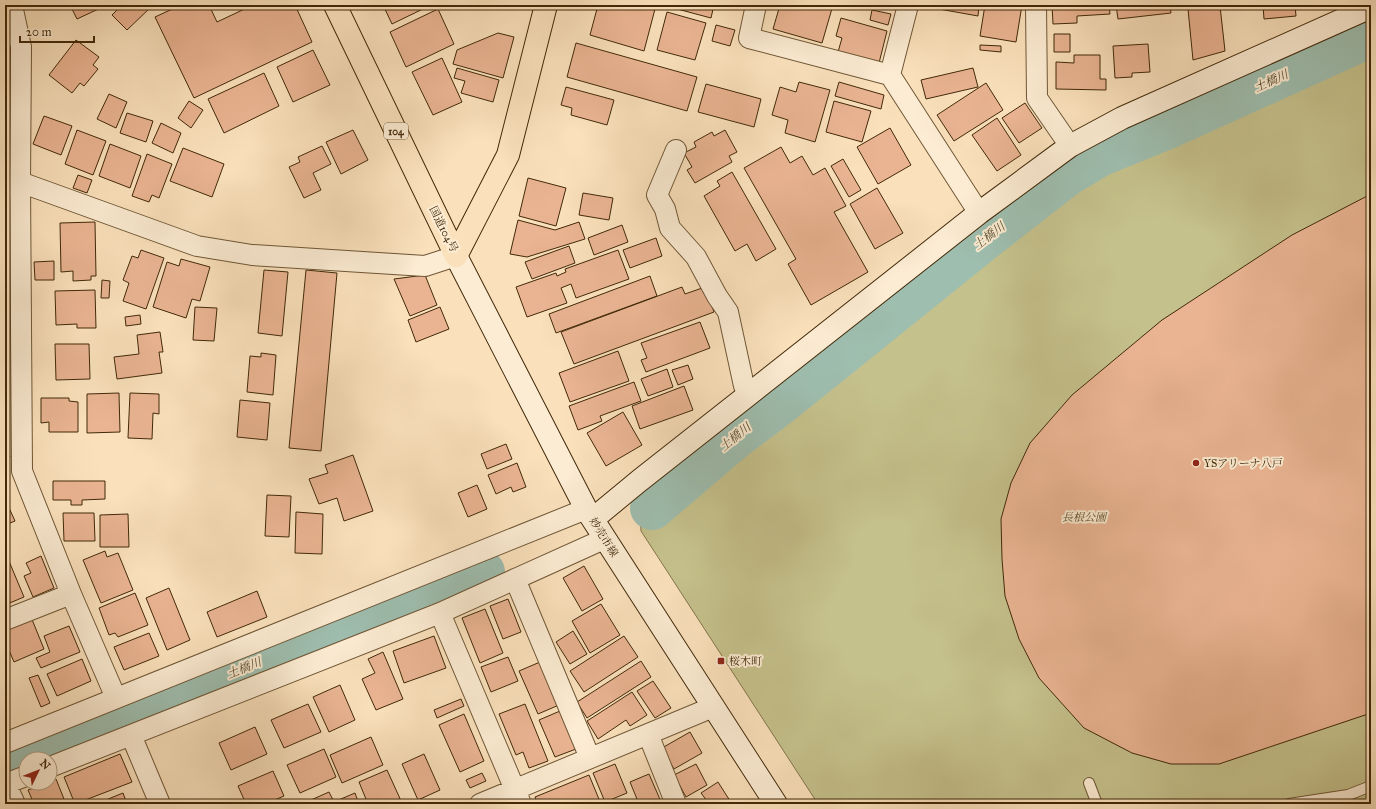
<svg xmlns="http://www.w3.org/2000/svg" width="1376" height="809" viewBox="0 0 1376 809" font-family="'IM FELL Great Primer','Noto Serif JP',serif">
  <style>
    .green { fill: #c5c18c; stroke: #83754a }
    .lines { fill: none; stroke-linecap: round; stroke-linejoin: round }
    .river { stroke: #9ebeaf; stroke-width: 44 }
    .building { fill: #eab492; stroke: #412909 }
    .lane-casing { stroke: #6f5736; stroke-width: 12 }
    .street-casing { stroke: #6f5736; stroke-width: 22 }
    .secondary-casing { stroke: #412909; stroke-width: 24 }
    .highway-casing { stroke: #412909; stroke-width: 24 }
    .lane { stroke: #fcecd3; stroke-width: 10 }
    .street { stroke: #fcecd3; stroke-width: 20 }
    .secondary { stroke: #fcecd3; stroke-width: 22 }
    .highway { stroke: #fae1bc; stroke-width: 22 }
    .poi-dot { fill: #8f2418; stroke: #fcecd3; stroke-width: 1.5 }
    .labels { text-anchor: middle; stroke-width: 4; stroke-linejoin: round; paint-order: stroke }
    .shield { fill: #fcecd3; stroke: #796446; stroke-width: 1 }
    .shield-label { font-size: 10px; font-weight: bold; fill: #412909 }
    .street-label { font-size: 11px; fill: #412909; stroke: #fcecd3 }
    .poi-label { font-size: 11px; fill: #412909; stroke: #fcecd3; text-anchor: start }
    .park-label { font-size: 11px; font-style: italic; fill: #624f2a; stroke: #fcecd3 }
    .water-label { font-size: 12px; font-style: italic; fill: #584e32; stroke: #fcecd3 }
  </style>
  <rect width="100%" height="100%" fill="#fae1bc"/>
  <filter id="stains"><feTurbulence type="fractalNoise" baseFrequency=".005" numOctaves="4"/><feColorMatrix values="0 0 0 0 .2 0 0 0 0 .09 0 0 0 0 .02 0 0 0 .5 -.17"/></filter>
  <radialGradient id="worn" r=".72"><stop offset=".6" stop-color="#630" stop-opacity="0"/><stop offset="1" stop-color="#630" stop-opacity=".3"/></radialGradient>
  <path class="green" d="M1371,25V804H818L641,531L640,514L656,498L776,410L775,398L905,292L1063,170L1097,146Z"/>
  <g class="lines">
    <path class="river" d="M652,508L734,438L779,404L980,242L1066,175L1101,154L1170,126L1371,35
      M5,765L483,572"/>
  </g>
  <path class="building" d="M70,5H107L77,19Z
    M122,5H150L151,7L127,30L112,15Z
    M181,5H209L217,22L253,5H295L312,42L194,98L155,17Z
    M383,5H426L427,7L392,24Z
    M598,5H642L655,9L644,51L590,35Z
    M667,5H714L711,18L666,6Z
    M780,5H833L822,43L773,29Z
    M940,5H979L978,16L939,9Z
    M985,5H1022L1016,42L980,36Z
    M1052,5H1109L1110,14L1077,16V23L1053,24Z
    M1116,5H1170L1171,13L1118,19Z
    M1263,5H1295L1296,16L1264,19Z
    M1220,6L1225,51L1193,60L1188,9Z
    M438,9L454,44L406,67L390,32Z
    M872,10L891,14L888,25L870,20Z
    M667,12L706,23L695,60L657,50Z
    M841,18L887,31L879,63L838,52L842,38L836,36Z
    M716,25L735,30L730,46L712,41Z
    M498,33L514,37L503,78L453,64L457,50Z
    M1054,34H1070V52H1054Z
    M76,40L99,57L93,65L98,69L84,86L80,83L72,93L49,75Z
    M576,43L697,77L687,111L567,77Z
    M1148,44L1150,72L1132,73V77L1115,78L1113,46Z
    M980,45L1001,46V52L980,50Z
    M313,50L330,85L293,102L277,67Z
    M1074,55H1100V79H1106V90L1056,89V62L1074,63Z
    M442,58L462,102L433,115L412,72Z
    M457,68L499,80L493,102L461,93L465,81L454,78Z
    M973,68L978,87L926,99L921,80Z
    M264,73L279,106L224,133L208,99Z
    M799,82L830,90L815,142L785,133L788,120L772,115L780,87L796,92Z
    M839,82L884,95L881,109L835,96Z
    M986,83L1003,110L954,141L937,115Z
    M706,84L761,99L754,127L698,112Z
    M566,87L614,100L607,125L571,115L572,108L561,105Z
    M109,94L127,102L116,128L97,119Z
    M189,101L203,110L191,128L178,118Z
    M834,101L871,111L862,142L826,132Z
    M1025,103L1042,128L1019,143L1002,118Z
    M127,113L153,121L146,142L120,133Z
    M44,116L72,126L61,155L33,144Z
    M997,118L1021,155L997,171L972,135Z
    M161,123L181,133L173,153L152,143Z
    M890,128L911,165L878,184L857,147Z
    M77,130L106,141L93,175L65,164Z
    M353,130L368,160L341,174L326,142Z
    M725,130L737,152L729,156L732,162L695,183L687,170L692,167L684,153L696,147L694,142L712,132L714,136Z
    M110,144L141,156L130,188L99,176Z
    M322,146L331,164L313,173L321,190L304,198L289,167L300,162L298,157Z
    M781,147L790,163L802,156L813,175L825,168L846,206L834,212L868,272L811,305L788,264L796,259L744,168Z
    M183,148L224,164L212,197L170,181Z
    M147,154L172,164L159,198L152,195L149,202L132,196Z
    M843,159L861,190L849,197L831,166Z
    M732,172L776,249L756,261L747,244L735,251L704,196L720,186L717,181Z
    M78,175L92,180L87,193L73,188Z
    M528,178L566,188L556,226L519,216Z
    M877,188L903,233L875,249L850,204Z
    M583,193L613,198L609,220L579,215Z
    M1371,194V713L1219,764H1171L1132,753L1084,728L1039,678L1019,639L1005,596L1002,559L1001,519L1011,483L1030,443L1072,395L1162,320L1292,235Z
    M518,220L555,230L579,222L585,239L527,257L510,254Z
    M95,222L96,276H91V280L73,281V271L61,272L60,223Z
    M622,225L628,242L594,255L588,238Z
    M656,238L662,256L630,268L623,250Z
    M569,246L575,263L532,279L525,262Z
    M141,250L164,258L146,309L123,301L129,283L123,280L132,256L138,258Z
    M618,250L629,279L576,298L571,284L561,288L567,303L527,317L516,287L556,273L557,276L566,272L565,269Z
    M181,259L210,267L200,301L192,299L186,318L153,307L167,262L179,266Z
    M54,261V280H35L34,262Z
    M264,270L288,272L282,336L258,333Z
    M306,270L337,273L321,451L289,448Z
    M425,275L437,305L410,316L394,279Z
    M650,276L657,296L556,333L549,314Z
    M102,280L110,281L109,298H101Z
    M682,287L685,294L705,287L714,312L574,364L561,332Z
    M95,290L96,328H77V324L56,325L55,291Z
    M195,307L217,308L214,341L193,340Z
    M440,307L449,329L416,342L408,320Z
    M140,315L141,324L126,326L125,317Z
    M700,322L710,348L646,372L641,360L647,358L641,343Z
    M160,332L163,352H159L162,373L117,379L114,357L139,354L137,335Z
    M55,344H89L90,379L56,380Z
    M618,351L629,381L570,402L559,373Z
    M261,353L276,355L273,395L247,392L250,356L261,357Z
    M688,365L693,379L678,385L672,370Z
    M667,369L673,387L648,396L641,379Z
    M634,382L641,401L600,416L602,421L578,430L569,406Z
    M684,386L693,410L640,429L632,406Z
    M119,393L120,432L87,433V394Z
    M130,393L159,394V414L153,413L152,439L128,438Z
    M41,398H69V401L78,402V432H49V422L41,423Z
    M240,400L270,403L267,440L237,437Z
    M623,412L642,445L606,466L587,433Z
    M5,437L9,445L6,446L10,457L5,460Z
    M506,444L512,459L487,469L481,454Z
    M353,455L373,511L344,521L337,498L319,504L309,479L328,473L325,465Z
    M517,463L526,487L513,492L511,487L496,494L488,475Z
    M53,481H105V499L82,500V505H71V500H53Z
    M477,485L487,509L468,517L458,493Z
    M267,495L291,496L289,537L265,536Z
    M5,499L15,521L5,525Z
    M296,512L323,514L322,554L295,553Z
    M63,513H94L95,541H64Z
    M128,514L129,547H100V515Z
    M105,551L107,557L118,553L133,590L101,603L83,560Z
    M6,554L24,597L5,605V555Z
    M41,556L54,588L33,597L24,576L31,573L26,563Z
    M584,566L603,599L582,611L563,578Z
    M169,588L190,640L167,650L146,598Z
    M257,591L267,617L217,637L207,612Z
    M135,593L148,625L118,637L115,633L109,635L99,608Z
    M508,599L521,632L503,639L490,606Z
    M601,604L620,635L590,653L572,621Z
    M485,609L503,653L480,663L462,618Z
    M31,617L44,649L14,662L5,641V628Z
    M69,626L80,652L41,668L36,658L50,652L44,636Z
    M573,631L587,654L570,664L556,642Z
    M149,633L159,656L124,670L114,647Z
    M434,636L446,668L404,683L393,651Z
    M624,636L638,657L584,692L570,671Z
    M383,652L403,699L376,710L362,679L375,673L368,659Z
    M508,657L518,681L491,692L481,667Z
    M82,659L91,681L57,696L47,674Z
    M641,661L651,677L587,718L577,702Z
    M540,662L559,705L538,714L519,671Z
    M38,675L50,703L41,707L29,678Z
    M653,681L671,708L655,718L637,691Z
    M340,685L355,720L329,732L313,697Z
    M632,692L647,715L630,726L626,720L598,739L587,721Z
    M461,699L464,706L437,718L434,710Z
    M308,704L321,732L284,748L271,720Z
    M525,704L548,761L529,768L523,752L516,755L499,714Z
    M560,711L576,749L555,757L539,720Z
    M464,714L484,761L460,772L439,725Z
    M255,727L267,754L231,770L219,743Z
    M690,732L702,753L674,769L662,748Z
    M371,737L383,765L342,783L330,755Z
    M324,749L336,777L300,793L287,765Z
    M120,754L132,782L75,804L64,777Z
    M424,754L440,790L418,800L402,764Z
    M615,764L627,793L605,802L593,773Z
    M696,764L707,785L686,797L674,775Z
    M387,770L402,803L399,804H368L359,782Z
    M273,771L284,796L265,804H246L238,786Z
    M482,773L486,781L470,788L466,780Z
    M649,774L662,804H639L630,782Z
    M589,775L601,804H538L535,797Z
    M56,779L66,804H34L28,790L46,783H50V781Z
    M718,782L732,804H703L707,801L701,793Z
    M329,792L334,802L355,793L359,804H302Z
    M123,793L127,804H96Z"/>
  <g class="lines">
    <g class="lane-casing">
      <path id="lane" d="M1089,783L1097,804
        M1289,804L1348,795L1371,786"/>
    </g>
    <g class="street-casing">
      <path id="street" d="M12,5L21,47L20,182L22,471L71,594L116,698
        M756,5L749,38L890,75
        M908,5L890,75L979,213
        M1036,5L1037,98L1070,146
        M676,150L657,195L665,209L670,228L696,257L717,296L728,312L744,386L750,394
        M5,189L20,182L197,246L252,255L425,266L456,256
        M515,579L590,758
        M440,613L521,804
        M5,620L71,594
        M648,734L676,804
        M131,735L160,804
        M5,743L586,509
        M50,767L440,613L604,539
        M5,784L26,776
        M6,784L15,804
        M480,804L713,707"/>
    </g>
    <g class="secondary-casing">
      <path id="secondary" d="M456,256L586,509L776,804
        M593,519L639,481L979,213L1070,146L1122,118L1371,7"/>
    </g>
    <g class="highway-casing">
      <path id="highway" d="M335,5L456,256
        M456,256L508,155L546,5"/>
    </g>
    <use href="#lane" class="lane"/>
    <use href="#street" class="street"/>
    <use href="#secondary" class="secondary"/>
    <use href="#highway" class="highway"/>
  </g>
  <g class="poi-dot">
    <circle cx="1196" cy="463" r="4"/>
    <rect x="717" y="657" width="8" height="8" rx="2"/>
  </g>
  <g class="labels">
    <rect class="shield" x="384" y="123" width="24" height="16" rx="3"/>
    <g class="shield-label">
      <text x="396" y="135">104</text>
    </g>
    <g class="street-label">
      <text transform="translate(444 229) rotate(63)" y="4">国道104号</text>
      <text transform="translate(604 537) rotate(58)" y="4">妙売市線</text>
    </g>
    <g class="poi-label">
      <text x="1204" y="467">YSアリーナ八戸</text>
      <text x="729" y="665">桜木町</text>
    </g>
    <g class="park-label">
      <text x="1084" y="521">長根公園</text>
    </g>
    <g class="water-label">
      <text transform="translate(1271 81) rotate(-24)" y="4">土橋川</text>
      <text transform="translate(989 236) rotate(-38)" y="4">土橋川</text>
      <text transform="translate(735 437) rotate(-39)" y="4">土橋川</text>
      <text transform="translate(244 668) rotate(-22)" y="4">土橋川</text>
    </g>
  </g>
  <rect width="1376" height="809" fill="none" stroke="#fae1bc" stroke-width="20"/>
  <rect x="6" y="6" width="1364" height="797" fill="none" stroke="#412909" stroke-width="2"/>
  <rect x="10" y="10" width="1356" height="789" fill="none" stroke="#412909"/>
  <g transform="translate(38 771) rotate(47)"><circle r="19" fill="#fcecd3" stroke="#b19e82"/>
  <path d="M0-3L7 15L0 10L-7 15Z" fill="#8f2418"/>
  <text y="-6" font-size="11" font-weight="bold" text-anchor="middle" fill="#412909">N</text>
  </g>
  <path d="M20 36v6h74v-6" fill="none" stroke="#412909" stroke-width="2"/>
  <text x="26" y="36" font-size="12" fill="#412909" stroke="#fcecd3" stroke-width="3" paint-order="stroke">20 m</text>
  <rect width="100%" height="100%" filter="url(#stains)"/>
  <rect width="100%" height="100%" fill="url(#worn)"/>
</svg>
